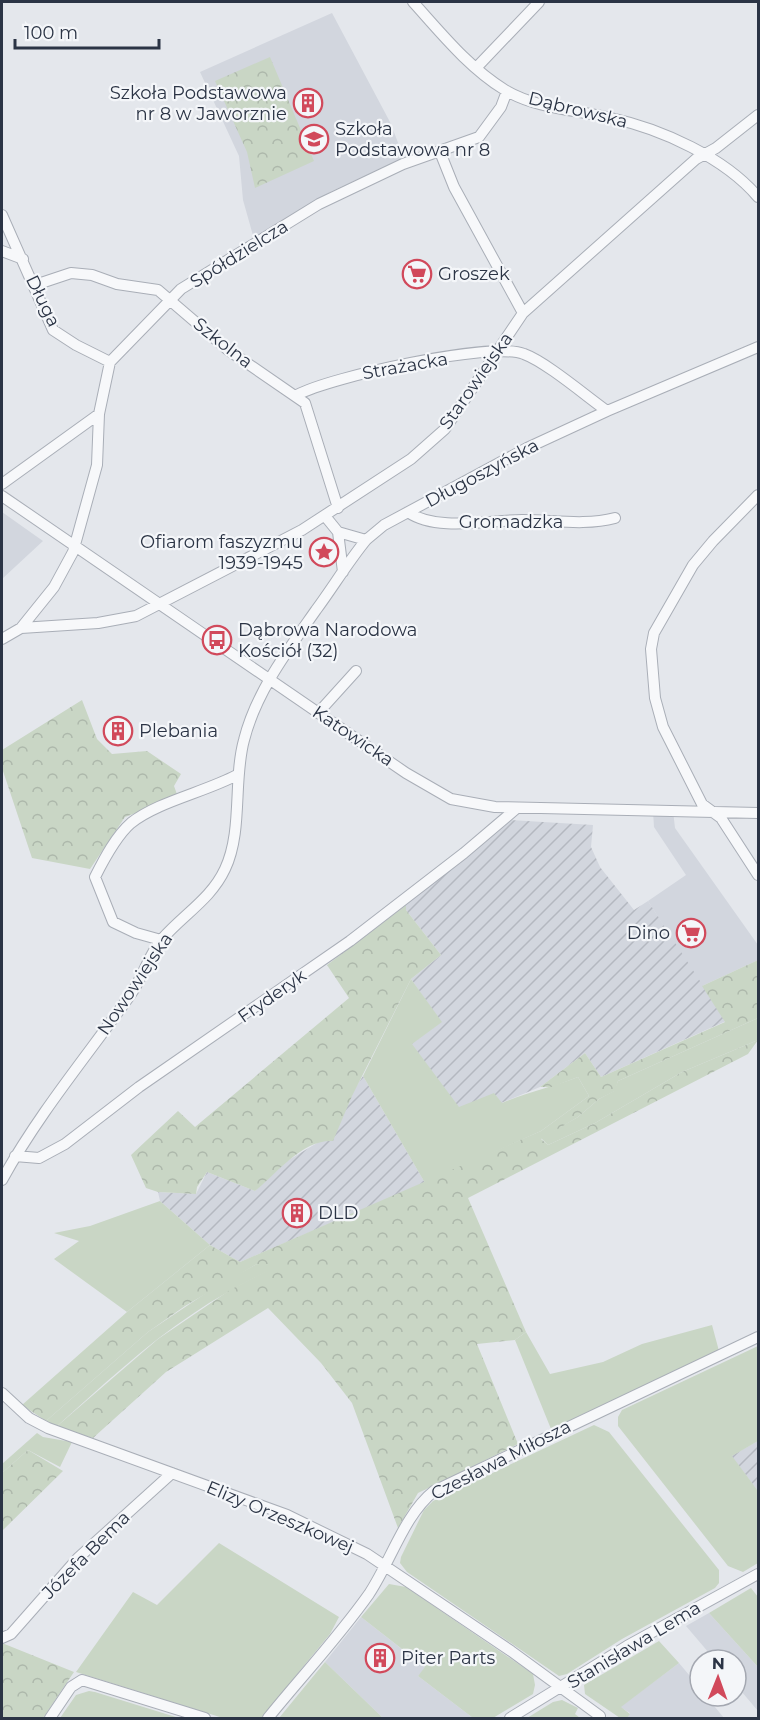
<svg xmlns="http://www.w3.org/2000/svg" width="760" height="1720" viewBox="0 0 760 1720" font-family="Montserrat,sans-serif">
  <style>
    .built { fill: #d2d6de }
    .industrial { fill: url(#industrial-furrows) }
    .grass { fill: #c9d6c5 }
    .forest { fill: url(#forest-crowns) }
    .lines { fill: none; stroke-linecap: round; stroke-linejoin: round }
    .minor-casing { stroke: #a9aeb7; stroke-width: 12 }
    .minor { stroke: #f7f8fa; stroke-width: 10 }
    .labels { text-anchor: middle; stroke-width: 4.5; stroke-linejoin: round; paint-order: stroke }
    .poi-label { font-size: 18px; fill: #2b3445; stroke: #f4f6f9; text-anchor: start }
    .street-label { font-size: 18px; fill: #2b3445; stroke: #f4f6f9 }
  </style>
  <defs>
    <pattern id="industrial-furrows" width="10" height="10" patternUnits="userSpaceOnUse" patternTransform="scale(1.5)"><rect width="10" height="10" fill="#d2d6de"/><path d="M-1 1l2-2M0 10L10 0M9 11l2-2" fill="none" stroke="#b4b8c0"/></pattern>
    <pattern id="forest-crowns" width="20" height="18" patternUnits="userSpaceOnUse" patternTransform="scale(1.5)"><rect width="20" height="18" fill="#c9d6c5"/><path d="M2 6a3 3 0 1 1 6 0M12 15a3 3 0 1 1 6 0" fill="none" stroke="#adb8ab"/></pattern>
  </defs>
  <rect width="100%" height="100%" fill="#e4e7ec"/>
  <path class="built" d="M332,13L390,122L404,158L332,191L254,239L243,200L239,156L200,72Z
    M2,512L43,541L2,579Z
    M653,811H673L675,828L758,945V960L702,986L648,901L686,875L654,827Z
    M709,1613L758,1667V1711L736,1685V1660H715L686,1626Z
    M361,1617L426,1668L418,1676L473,1718H383L325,1662Z
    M679,1663L700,1688V1696H706L724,1718H627L630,1713L620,1707Z"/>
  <path class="industrial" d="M510,820L593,825L591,847L600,867L634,910L648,901L726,1021L601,1077L585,1053L540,1087L501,1103L494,1094L459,1108L411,1044L441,1022L411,979L441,955L406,910V905Z
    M363,1076L425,1183L240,1262L210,1245L160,1201L158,1192L196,1194L207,1172L255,1191L287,1161L322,1140Z
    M758,1441V1491L731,1456Z"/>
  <path class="grass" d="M411,979L442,1022L412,1044L459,1107L494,1093L502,1103C527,1092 553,1087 578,1077L589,1096L541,1131L425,1183L363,1076Z
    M758,1018V1040L682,1072L595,1123L548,1145L541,1138L578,1117L599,1099L614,1091L618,1081Z
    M160,1201L210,1245L127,1312L54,1259L79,1241L54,1233L90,1226Z
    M257,1264H282C252,1279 222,1294 194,1313C144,1346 101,1387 56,1427L46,1421L148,1332L218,1285Z
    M712,1325L719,1351L551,1429L515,1340L526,1332L550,1374L603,1362L642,1344Z
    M758,1346V1441L732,1456L758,1491V1563L743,1572L728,1566L618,1426V1417L622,1410Z
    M594,1425L609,1432L719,1570V1583L715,1588L622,1639L567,1674L559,1676L407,1572L400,1563L401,1557L424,1510L433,1501Z
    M37,1433L43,1437L72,1442L60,1467L28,1450L2,1473V1464Z
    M219,1543L339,1617L330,1634L261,1718H223L76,1672L133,1592L157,1605Z
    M389,1584L406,1587L533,1674L535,1685L533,1694L493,1718H473L418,1676L425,1667L361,1617Z
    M751,1588L758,1597V1667L709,1613Z
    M659,1641L679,1663L621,1707L630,1714L627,1718H620L585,1694L584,1685Z
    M325,1662L383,1718H279Z
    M89,1691L95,1692L179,1718H60L76,1695Z
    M562,1700L578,1708L575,1714L580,1718H527L553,1702Z"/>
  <path class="forest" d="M270,57L314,161L255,188L247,152L215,81Z
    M82,700L97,739L112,754L147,751L181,774L174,786L178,797L125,817L90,869L32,858L2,768V750Z
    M406,905V910L441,955L411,979L352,1096L333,1141C303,1139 277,1173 255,1191L207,1172L197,1187L196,1194L158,1192L146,1188L131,1155L178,1111L195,1127L349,998L327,965Z
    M758,960V1018L618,1081L615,1091L599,1099L578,1117L541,1139L548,1145L595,1123L682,1072L758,1040L748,1054L468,1198L526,1332L515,1340L477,1344L518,1444L418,1493L398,1528L352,1403L321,1363L268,1308L166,1372L93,1438L56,1427L158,1339L230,1290L280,1264H257L185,1306L148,1332L46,1421L22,1405L127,1312L210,1245L240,1262L541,1131L589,1096L578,1077L552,1087H540L585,1053L601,1077L725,1022L702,986Z
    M28,1450L63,1471L2,1531V1473Z
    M2,1643L74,1672L43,1718H2Z"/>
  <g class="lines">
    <g class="minor-casing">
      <path id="minor" d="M413,2C441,33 469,68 505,90C537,109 577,110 611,118C662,129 725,158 758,197
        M476,68L539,2
        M440,152L454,187L523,313
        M2,215L53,330L76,345L110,362
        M2,251L23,259
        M35,285L71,273L92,275L117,284L158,290L228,350L305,403L338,508
        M297,395C330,377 492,341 524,354C546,362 586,396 607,411
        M2,484L99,414
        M758,495L713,541L693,565L654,633L651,649L655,698L663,727L702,804L721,818L758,875
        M2,496L406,773L451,799L495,807L758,813
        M408,512C436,532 489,520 522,520C553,520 585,526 615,518
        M325,516L338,532L366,540
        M338,532L343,572
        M21,628L54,587L73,552L97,465L99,414L110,362L181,289L319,204L403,164L479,137L501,107L507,91
        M2,639L21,628L98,623L136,616L302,530L411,459L445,429L523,313L696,159L716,148L758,115
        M318,713L356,671
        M161,940L136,933L113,922L95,877C104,859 116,836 131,823C157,802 205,792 237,775
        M15,1156L39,1158L65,1144L139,1087L350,941L464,853L517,808
        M2,1180C39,1113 87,1056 131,994C143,977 149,954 162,939C184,914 211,899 225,869C243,831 233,780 244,740C256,692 288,650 316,610C333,587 348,562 366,540L384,525L527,448L607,411L758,347
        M2,1393L29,1418L48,1428L287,1515L367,1554L511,1651L600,1716
        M2,1638L11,1634L78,1558L172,1473
        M50,1718L71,1687L82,1680L205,1718
        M268,1718C301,1677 338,1638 369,1594C391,1561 404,1515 434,1491L758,1337
        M510,1718L627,1646L758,1574"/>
    </g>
    <use href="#minor" class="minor"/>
  </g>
  <defs>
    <g id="building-ring" transform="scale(1.5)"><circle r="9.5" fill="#f4f6f9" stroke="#d1495b" stroke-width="1.5"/><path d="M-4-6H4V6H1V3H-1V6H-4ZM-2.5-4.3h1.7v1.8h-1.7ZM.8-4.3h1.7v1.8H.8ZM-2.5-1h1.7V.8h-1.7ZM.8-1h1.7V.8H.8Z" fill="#d1495b"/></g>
    <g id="school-ring" transform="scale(1.5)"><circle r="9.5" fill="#f4f6f9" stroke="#d1495b" stroke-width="1.5"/><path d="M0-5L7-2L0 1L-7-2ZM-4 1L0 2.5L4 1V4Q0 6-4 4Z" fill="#d1495b"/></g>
    <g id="supermarket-ring" transform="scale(1.5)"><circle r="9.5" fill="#f4f6f9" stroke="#d1495b" stroke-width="1.5"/><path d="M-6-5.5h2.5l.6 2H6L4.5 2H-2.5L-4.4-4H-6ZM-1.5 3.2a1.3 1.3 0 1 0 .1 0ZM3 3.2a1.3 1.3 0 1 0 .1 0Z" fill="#d1495b"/></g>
    <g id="sight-ring" transform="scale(1.5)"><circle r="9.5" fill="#f4f6f9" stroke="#d1495b" stroke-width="1.5"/><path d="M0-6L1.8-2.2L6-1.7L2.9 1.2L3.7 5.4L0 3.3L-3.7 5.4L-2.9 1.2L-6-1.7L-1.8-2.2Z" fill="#d1495b"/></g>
    <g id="bus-ring" transform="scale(1.5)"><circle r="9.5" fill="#f4f6f9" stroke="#d1495b" stroke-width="1.5"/><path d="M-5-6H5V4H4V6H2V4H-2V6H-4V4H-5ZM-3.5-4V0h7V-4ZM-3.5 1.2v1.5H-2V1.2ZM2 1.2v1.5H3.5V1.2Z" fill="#d1495b"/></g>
  </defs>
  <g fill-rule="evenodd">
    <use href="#building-ring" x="308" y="103"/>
    <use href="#school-ring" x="314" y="139"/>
    <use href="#supermarket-ring" x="417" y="274"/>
    <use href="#sight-ring" x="324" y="552"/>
    <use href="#bus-ring" x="217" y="640"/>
    <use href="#building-ring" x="118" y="731"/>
    <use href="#supermarket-ring" x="691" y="933"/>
    <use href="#building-ring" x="297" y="1213"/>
    <use href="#building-ring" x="380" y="1658"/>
  </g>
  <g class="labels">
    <g class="poi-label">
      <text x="287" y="99" text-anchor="end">Szkoła Podstawowa<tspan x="287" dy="21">nr 8 w Jaworznie</tspan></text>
      <text x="335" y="135">Szkoła<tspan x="335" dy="21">Podstawowa nr 8</tspan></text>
      <text x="438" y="280">Groszek</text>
      <text x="303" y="548" text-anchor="end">Ofiarom faszyzmu<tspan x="303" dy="21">1939-1945</tspan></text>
      <text x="238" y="636">Dąbrowa Narodowa<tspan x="238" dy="21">Kościół (32)</tspan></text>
      <text x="139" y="737">Plebania</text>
      <text x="670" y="939" text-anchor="end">Dino</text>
      <text x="318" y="1219">DLD</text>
      <text x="401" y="1664">Piter Parts</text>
    </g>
    <g class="street-label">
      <text transform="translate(578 110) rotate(14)" y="6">Dąbrowska</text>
      <text transform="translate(239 254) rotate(-32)" y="6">Spółdzielcza</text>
      <text transform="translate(43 301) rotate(64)" y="6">Długa</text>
      <text transform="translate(223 343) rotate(38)" y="6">Szkolna</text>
      <text transform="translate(405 366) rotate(-10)" y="6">Strażacka</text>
      <text transform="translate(476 381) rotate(-55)" y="6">Starowiejska</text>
      <text transform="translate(482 473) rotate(-28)" y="6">Długoszyńska</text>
      <text x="511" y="528">Gromadzka</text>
      <text transform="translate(353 736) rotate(34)" y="6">Katowicka</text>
      <text transform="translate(135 984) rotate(-56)" y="6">Nowowiejska</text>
      <text transform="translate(272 996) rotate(-35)" y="6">Fryderyk</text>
      <text transform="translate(501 1460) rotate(-27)" y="6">Czesława Miłosza</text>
      <text transform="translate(280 1517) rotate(23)" y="6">Elizy Orzeszkowej</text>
      <text transform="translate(86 1555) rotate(-45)" y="6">Józefa Bema</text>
      <text transform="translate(634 1645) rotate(-31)" y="6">Stanisława Lema</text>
    </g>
  </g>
  <rect width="760" height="1720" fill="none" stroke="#2b3445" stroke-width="6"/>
  <g transform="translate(718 1678) rotate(1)"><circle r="28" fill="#f4f6f9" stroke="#a4a8b1" stroke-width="1.5"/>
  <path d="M0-4.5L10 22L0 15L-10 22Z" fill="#d1495b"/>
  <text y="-9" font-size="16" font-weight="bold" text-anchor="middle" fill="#2b3445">N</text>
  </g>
  <path d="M15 39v9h144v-9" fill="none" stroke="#2b3445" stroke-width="3"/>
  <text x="24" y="39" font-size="18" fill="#2b3445" stroke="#f4f6f9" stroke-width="4.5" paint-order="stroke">100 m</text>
</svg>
